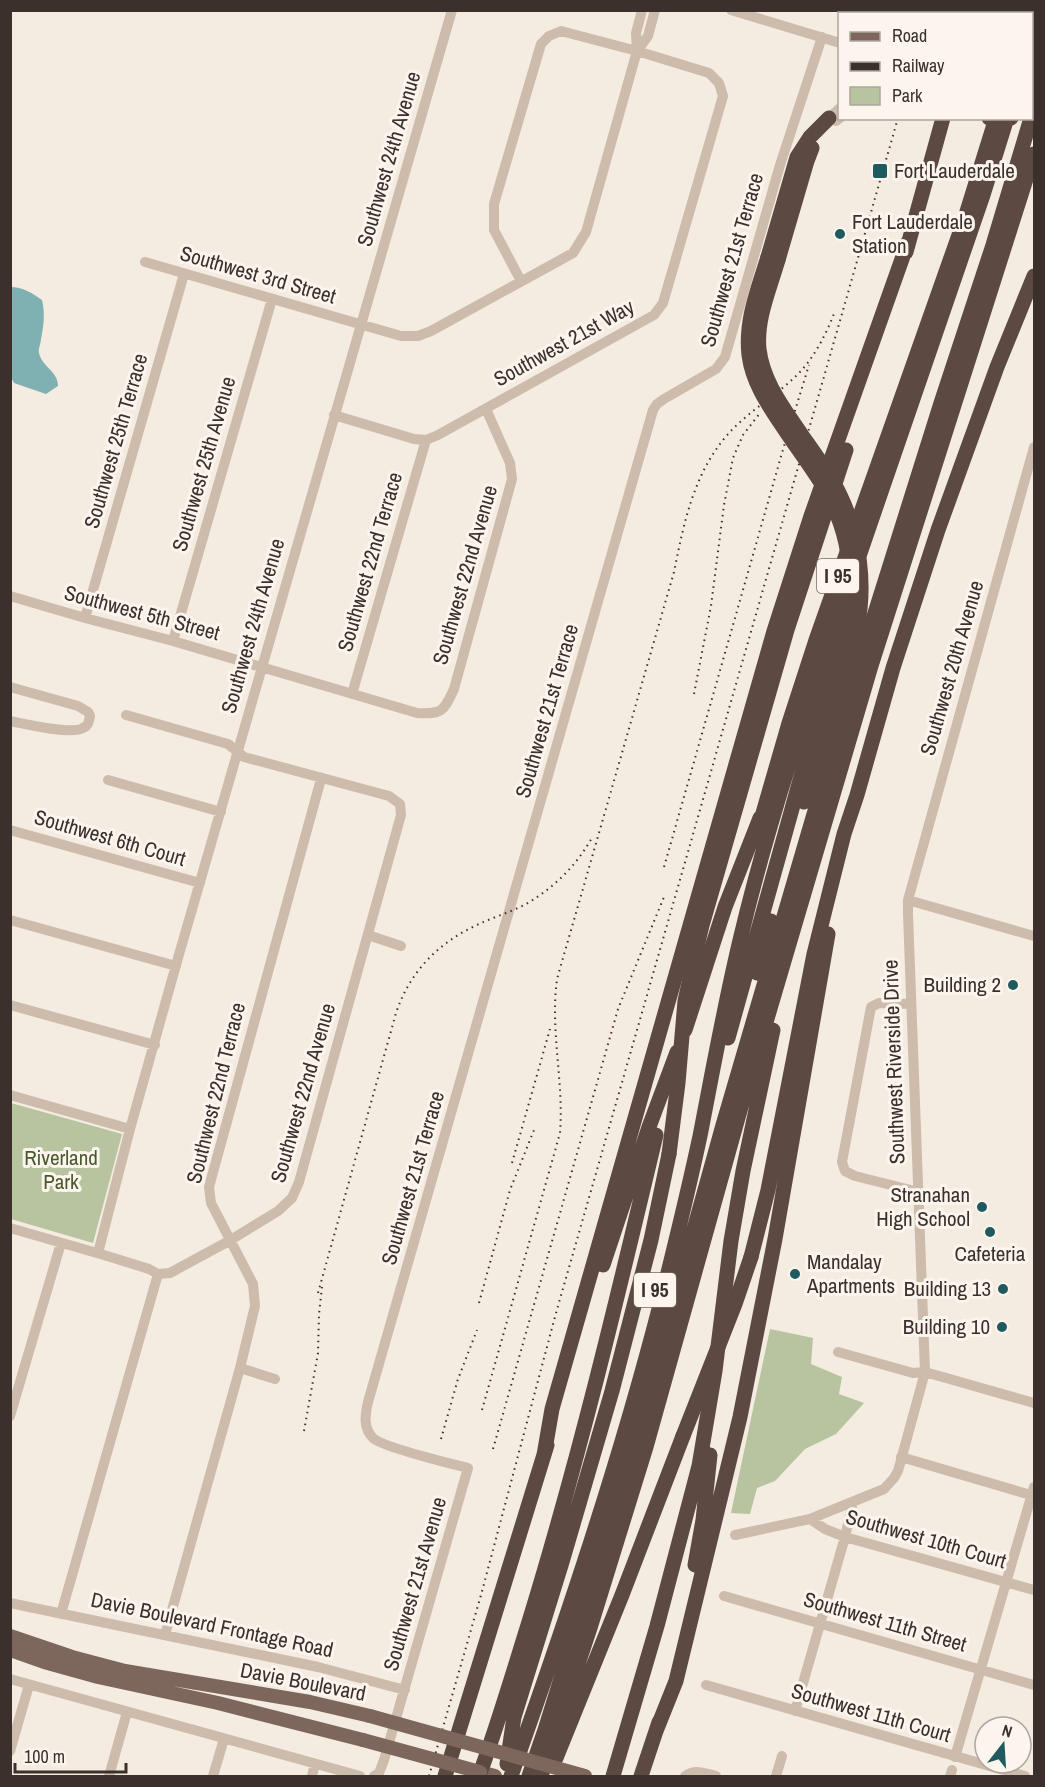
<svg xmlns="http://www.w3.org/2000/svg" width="1045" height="1787" viewBox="0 0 1045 1787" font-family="'Archivo Narrow',sans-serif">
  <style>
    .green { fill: #b8c4a0 }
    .water { fill: #7fb0b2 }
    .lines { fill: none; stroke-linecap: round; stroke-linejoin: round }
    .minor { stroke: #cdbbac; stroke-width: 10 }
    .major { stroke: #7d675c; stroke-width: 14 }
    .highway { stroke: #5c4a42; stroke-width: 15 }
    .rail { stroke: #3b302b; stroke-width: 2; stroke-dasharray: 1.5 4.5; stroke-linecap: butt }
    .major-bridge { stroke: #7d675c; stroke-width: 14 }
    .highway-bridge { stroke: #5c4a42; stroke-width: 15 }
    .poi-dot { fill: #1f5a5e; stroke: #fbf5ee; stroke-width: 2 }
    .labels { text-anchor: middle; stroke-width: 6; stroke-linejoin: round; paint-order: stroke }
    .shield { fill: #fbf5ee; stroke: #756b66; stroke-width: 1.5 }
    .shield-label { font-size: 20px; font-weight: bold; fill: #3b302b }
    .street-label { font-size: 21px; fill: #3b302b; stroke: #fbf5ee }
    .poi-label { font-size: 21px; fill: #3b302b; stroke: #fbf5ee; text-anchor: end }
    .park-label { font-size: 21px; fill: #4a5a2e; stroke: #fbf5ee }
  </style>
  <rect width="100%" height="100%" fill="#f4ebe1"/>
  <path class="green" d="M11,1103L122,1134L93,1243L11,1219Z
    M770,1329L813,1338L811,1364L842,1377L839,1394L864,1403L836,1434L805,1449L775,1481L757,1488L750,1514L731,1513Z"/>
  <path class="water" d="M10,287C23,287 32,293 42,300C45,313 44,325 41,339C41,343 38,349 39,353C42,367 58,371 58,386L46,394L14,383L11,377Z"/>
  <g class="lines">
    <path class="minor" d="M731,10L840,43
      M896,14V10
      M637,51L636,33L642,10
      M829,118L840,108
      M836,121L840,118
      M145,262L401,336H418L431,331L573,253L586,232L637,51L648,36L655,10
      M334,415L414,439L426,440L438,435L654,315L663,303L723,96L719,83L709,73L637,51L561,31L549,36L541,44L494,204V230L521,281
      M10,596L85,618L173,641L417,713C443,714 443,712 454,689L512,479L510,463L486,409
      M85,618L184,274
      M173,641L272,299
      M10,687L78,706L88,712L90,716C89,722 88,726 83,728C71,735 26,724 10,721
      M352,694L426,440
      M108,780L221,812
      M10,830L200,883
      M908,900L1034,936
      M10,920L176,966
      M368,935L401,946
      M911,1004L879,1003L871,1007L842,1162L845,1171L855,1176L919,1192
      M10,1005L155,1045
      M10,1095L130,1129
      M10,1228L104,1255L149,1269L158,1274
      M98,1253L130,1129L178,958L452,10
      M838,1352L913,1373L925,1372L1034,1403
      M240,1368L275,1379
      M10,1416L61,1243
      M901,1457L1034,1496
      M810,1519L825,1529L845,1537L1034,1590
      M735,1535L810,1519L884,1489L894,1478L898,1471L925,1372L908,914V900L1034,447
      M724,1596L1034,1685
      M10,1603L318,1667L405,1690
      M61,1614L158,1274L170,1273L229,1241L278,1211L292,1198L299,1182L401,815L400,804L389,796L244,757L228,744L126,715
      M165,1635L240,1368L255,1306L253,1284L211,1203L209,1187L321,779
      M10,1679L360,1776
      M706,1685L1025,1776
      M795,1711L845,1537L853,1502
      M10,1751L29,1685
      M955,1757L1034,1487
      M109,1776L127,1712
      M213,1776L224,1739
      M312,1776L315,1764
      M374,1776L379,1773L384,1760L468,1468C452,1464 382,1447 373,1438C363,1428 365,1415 368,1402L653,410L657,404L664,399L716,369L725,357L780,165L822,37
      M685,1776C695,1769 705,1773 716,1776
      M776,1776L782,1756
      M950,1776L952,1770"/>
    <path class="major" d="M10,1636L72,1657L125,1671L310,1702L370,1716
      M10,1650L44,1662L98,1677L218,1703L363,1740
      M480,1772L495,1776"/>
    <path class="highway" d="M851,10L854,14
      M973,14L974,10
      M906,252L943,118
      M768,257L797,157L810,137L829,118
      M778,260L807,161L812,148
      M858,559L983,195L1007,118
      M804,802L842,677
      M759,827L789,723L816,640L965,218L996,118
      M701,929L787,630L846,450
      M757,973L771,921
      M685,1030L725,907L760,818
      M728,1038L802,773L832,674
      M751,1257L768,1190L814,954L844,834L857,795L893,668L938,530L997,367L1034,276
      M603,1265L649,1127L677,1052
      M544,1455L552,1409L774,631L811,516L908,242
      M695,1565L703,1520L710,1455
      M656,1731L676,1681L740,1417L775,1239L828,934
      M556,1758L622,1595L683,1436
      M507,1764L514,1717L562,1562L612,1391L651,1240L669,1154
      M445,1776L547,1445
      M479,1776C497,1727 512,1676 528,1625C578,1463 617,1299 656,1135
      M511,1776C566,1621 619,1464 660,1305C674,1249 688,1192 700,1136C713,1069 725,1002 741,936C769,819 807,706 846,593
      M529,1776L545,1730L636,1438L723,1125L843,715L941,403L993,245L1031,118
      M541,1776L590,1628L646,1447L741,1107L871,666L1034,154
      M613,1776L657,1626L699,1466L715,1371L731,1241L743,1171L773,1030
      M641,1776L659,1722"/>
    <path class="rail" d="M928,14L929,10
      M694,694L711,606L724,505L733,458L743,435L760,413
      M664,867L782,453L809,365
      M512,1163L550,1029
      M318,1293L396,1013C410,971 439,942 479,924C494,917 511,912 526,904C554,888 577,865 593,836
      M479,1303L510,1190L534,1130
      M482,1410L560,1133C564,1082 550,1031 557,979L674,572C684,522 694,472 729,433C748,412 774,397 795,377C813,360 826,335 835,311
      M304,1431L318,1353L319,1314L322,1287
      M441,1439L458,1379L477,1330
      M493,1449L618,1009L664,897
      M429,1776L481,1595L556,1313L898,118"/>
    <path class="major-bridge" d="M1023,10L1034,14
      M370,1716L585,1776
      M363,1740L480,1772"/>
    <path class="highway-bridge" d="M1032,115L1034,114
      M989,118H1011
      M768,257C758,289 745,321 749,355C753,386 772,410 789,436C801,453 814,471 825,489C861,554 853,606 832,674
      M778,260C770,288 756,319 759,349C763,382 783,407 801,434C815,454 830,474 840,495C860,537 866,584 857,629C853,646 847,662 842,677
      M669,1154L678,1083L685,1001L701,929
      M683,1436L735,1304L751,1257"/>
  </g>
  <g class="poi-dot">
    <rect x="872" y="163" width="16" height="16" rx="3"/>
    <circle cx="840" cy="234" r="6"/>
    <circle cx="1013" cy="985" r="6"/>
    <circle cx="982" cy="1207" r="6"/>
    <circle cx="990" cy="1232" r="6"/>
    <circle cx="795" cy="1274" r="6"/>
    <circle cx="1003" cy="1289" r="6"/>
    <circle cx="1002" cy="1327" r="6"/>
  </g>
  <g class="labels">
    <g class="shield">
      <rect x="817" y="559" width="42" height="34" rx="4.5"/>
      <rect x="634" y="1273" width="42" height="34" rx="4.5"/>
    </g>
    <g class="shield-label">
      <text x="838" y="583">I 95</text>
      <text x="655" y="1297">I 95</text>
    </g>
    <g class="street-label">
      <text transform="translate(389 159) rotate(-74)" y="7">Southwest 24th Avenue</text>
      <text transform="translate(732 260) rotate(-74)" y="7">Southwest 21st Terrace</text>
      <text transform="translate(258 275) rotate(16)" y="7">Southwest 3rd Street</text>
      <text transform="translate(564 343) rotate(-29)" y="7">Southwest 21st Way</text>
      <text transform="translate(116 441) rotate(-74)" y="7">Southwest 25th Terrace</text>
      <text transform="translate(204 464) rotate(-74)" y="7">Southwest 25th Avenue</text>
      <text transform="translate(370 562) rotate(-74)" y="7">Southwest 22nd Terrace</text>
      <text transform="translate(465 575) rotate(-74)" y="7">Southwest 22nd Avenue</text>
      <text transform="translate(142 613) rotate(15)" y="7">Southwest 5th Street</text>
      <text transform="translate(253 626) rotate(-74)" y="7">Southwest 24th Avenue</text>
      <text transform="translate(952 668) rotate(-74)" y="7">Southwest 20th Avenue</text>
      <text transform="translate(547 711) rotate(-74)" y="7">Southwest 21st Terrace</text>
      <text transform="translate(110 838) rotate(16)" y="7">Southwest 6th Court</text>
      <text transform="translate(894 1062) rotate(-92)" y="7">Southwest Riverside Drive</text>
      <text transform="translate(216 1093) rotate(-76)" y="7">Southwest 22nd Terrace</text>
      <text transform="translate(303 1093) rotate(-74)" y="7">Southwest 22nd Avenue</text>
      <text transform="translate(413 1178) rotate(-74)" y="7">Southwest 21st Terrace</text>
      <text transform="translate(926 1539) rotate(16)" y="7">Southwest 10th Court</text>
      <text transform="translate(415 1584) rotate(-74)" y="7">Southwest 21st Avenue</text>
      <text transform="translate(885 1622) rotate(16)" y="7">Southwest 11th Street</text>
      <text transform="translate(212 1625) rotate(12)" y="7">Davie Boulevard Frontage Road</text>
      <text transform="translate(303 1682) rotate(11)" y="7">Davie Boulevard</text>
      <text transform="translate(871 1713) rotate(16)" y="7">Southwest 11th Court</text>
    </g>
    <g class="poi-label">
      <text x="894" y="178" text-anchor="start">Fort Lauderdale</text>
      <text x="852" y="229" text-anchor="start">Fort Lauderdale<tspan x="852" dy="24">Station</tspan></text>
      <text x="1001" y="992">Building 2</text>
      <text x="970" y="1202">Stranahan<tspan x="970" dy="24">High School</tspan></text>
      <text x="990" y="1261" text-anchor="middle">Cafeteria</text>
      <text x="807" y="1269" text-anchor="start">Mandalay<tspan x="807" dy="24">Apartments</tspan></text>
      <text x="991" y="1296">Building 13</text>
      <text x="990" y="1334">Building 10</text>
    </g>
    <g class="park-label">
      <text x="61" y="1165">Riverland<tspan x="61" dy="24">Park</tspan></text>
    </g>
  </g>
  <rect width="1045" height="1787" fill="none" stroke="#3b302b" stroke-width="24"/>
  <rect x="838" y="12" width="195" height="108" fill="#fbf5ee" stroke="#aea6a0" stroke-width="1.5"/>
  <rect x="850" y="32" width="30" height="9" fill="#7d675c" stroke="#aea6a0" stroke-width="1.5"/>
  <text x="892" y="42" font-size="18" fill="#3b302b">Road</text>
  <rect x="850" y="62" width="30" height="9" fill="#3b302b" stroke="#aea6a0" stroke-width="1.5"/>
  <text x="892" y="72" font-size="18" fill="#3b302b">Railway</text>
  <rect x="850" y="87" width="30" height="18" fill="#b8c4a0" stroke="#aea6a0" stroke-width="1.5"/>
  <text x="892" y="102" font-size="18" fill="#3b302b">Park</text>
  <g transform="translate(1003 1745) rotate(17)"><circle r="28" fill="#fbf5ee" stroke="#aea6a0" stroke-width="1.5"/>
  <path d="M0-4.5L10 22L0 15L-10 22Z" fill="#1f5a5e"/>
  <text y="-9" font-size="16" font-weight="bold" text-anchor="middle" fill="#3b302b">N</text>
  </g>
  <path d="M15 1763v9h111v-9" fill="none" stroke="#3b302b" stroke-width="3"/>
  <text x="24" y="1763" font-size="18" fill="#3b302b" stroke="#fbf5ee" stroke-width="4.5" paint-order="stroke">100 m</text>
</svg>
